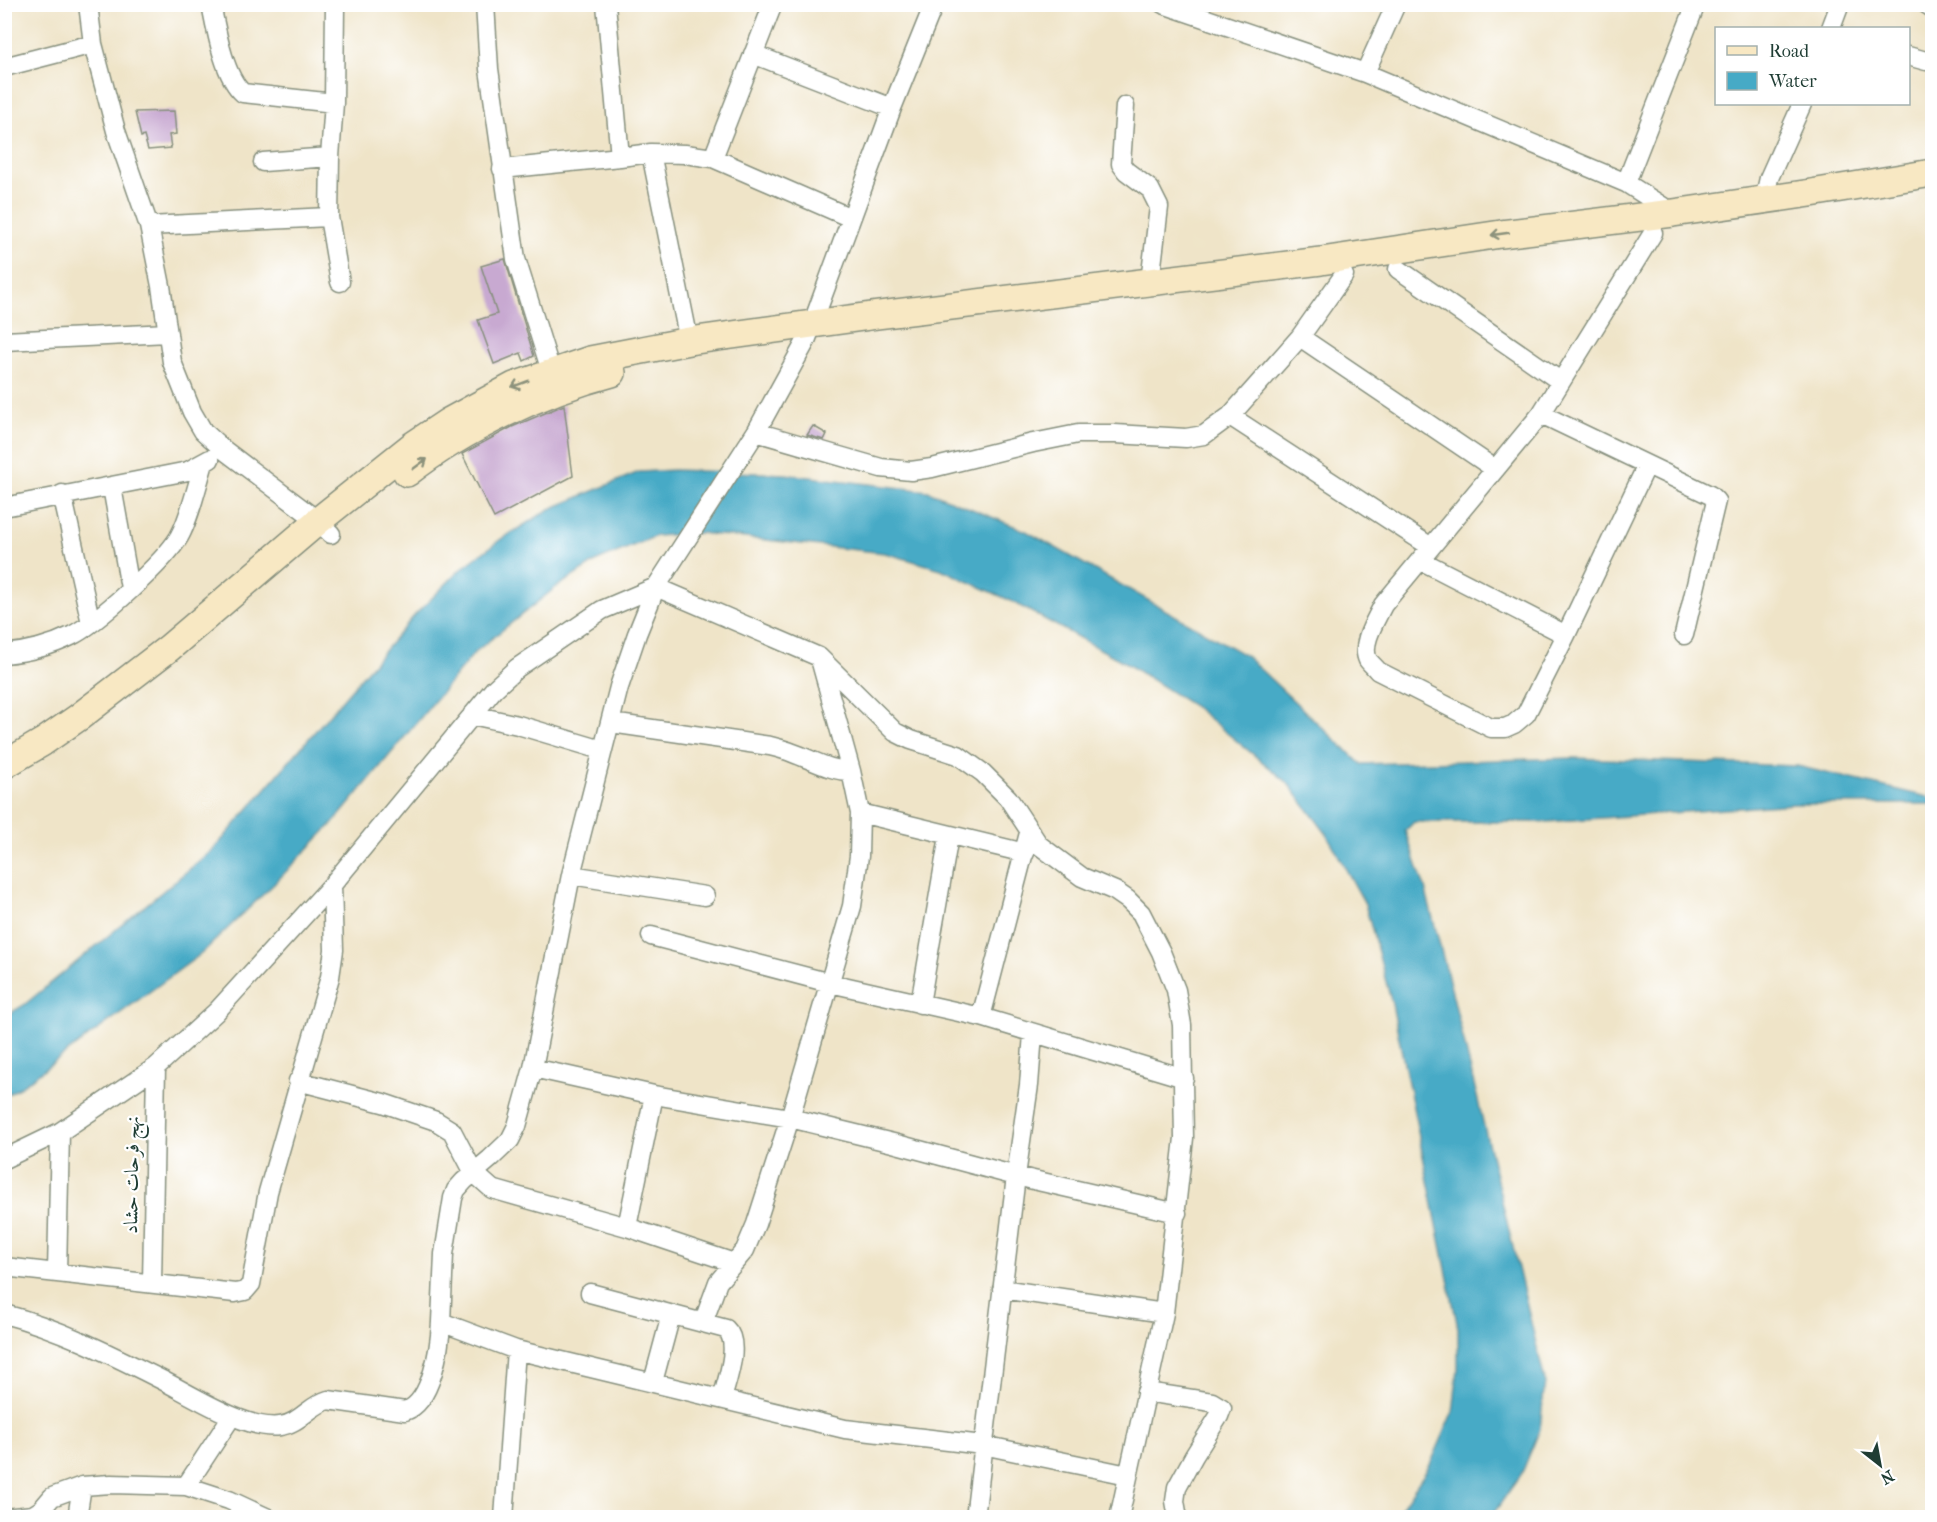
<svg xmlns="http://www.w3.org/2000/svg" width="1937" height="1522" viewBox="0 0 1937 1522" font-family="'IM FELL French Canon',Amiri,serif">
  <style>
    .water { fill: #46aac6; stroke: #32747d; stroke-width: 1.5 }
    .building { fill: #c8a9d1 }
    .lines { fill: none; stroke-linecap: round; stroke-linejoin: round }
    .minor-casing { stroke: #87907e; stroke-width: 21 }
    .secondary-casing { stroke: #87907e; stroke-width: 30 }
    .minor { stroke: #fff; stroke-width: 18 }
    .secondary { stroke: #f8e8c3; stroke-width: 27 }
    .oneway { stroke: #8c927c }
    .labels { text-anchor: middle; stroke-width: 4.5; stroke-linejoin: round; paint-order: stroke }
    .street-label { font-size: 20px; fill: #1f3d34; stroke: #fff }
  </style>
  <rect width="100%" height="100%" fill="#fff"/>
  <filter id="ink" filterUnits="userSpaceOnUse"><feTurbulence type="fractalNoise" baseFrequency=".0167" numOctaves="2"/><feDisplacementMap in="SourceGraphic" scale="12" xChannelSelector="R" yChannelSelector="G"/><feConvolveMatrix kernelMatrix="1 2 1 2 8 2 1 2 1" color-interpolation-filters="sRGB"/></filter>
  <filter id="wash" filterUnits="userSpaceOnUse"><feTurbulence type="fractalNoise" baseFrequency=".008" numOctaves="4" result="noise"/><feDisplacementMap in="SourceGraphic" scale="24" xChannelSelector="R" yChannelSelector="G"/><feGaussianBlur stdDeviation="1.35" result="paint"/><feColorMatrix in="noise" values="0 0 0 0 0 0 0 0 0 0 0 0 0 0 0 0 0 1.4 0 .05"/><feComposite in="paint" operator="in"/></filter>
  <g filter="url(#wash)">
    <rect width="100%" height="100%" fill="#efe4c8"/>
    <path class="water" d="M674,470L785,474L928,491L1026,531L1245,655L1361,764L1574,758L1797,766L1932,798V804H1794L1546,822H1414L1405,831L1425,888L1453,996L1545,1381L1540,1429L1522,1473L1491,1517H1395L1429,1467L1453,1413L1458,1368V1328L1392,1004L1365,904L1326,833L1287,782L1195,707L1124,662L1009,600L941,569L885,553L700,533L656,536L597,561L555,588L475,652L335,821L274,884L201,954L17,1089L5,1096L4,1017L24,1005L214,849L414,616L461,569L501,539L550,509L639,472Z"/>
    <g id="blocks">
      <path class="building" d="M174,111L176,134L169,135L171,148L148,150L144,136L141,137L135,112Z
        M505,259L534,356L524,361L521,353L494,364L478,320L497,314L481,266Z
        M564,405L573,476L494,518L462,454L512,427Z
        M813,426L827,434L824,440L807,435Z"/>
    </g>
  </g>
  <g filter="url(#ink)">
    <use href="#blocks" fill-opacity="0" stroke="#87907e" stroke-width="1.5"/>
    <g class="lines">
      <g class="minor-casing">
        <path id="minor" d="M88,4L93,44L116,131L149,226L161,286L172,362L192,412L203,431L224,450L318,521L331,534
          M211,4C216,29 224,77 243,93L334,103
          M485,4L489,69L516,259L554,381
          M606,4L620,157L651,153L685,154L713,158L851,218
          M1163,4L1365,73L1626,183L1673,213
          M1926,4L1932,8
          M1831,28L1840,4
          M753,54L892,108
          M1908,56L1926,61
          M4,67L93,44
          M1365,73L1396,4
          M1125,106L1121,164L1126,171L1150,189L1159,207L1150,282
          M651,153L689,341
          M330,157L329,217L340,282
          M713,158L773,4
          M263,162L330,157L334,103L335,4
          M502,169L620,157
          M1626,183L1696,4
          M1764,200L1769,178L1802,104
          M149,226L329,217
          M1398,269L1560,381
          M1300,337L1495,469
          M4,341L168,333
          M1541,414L1710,495L1716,501L1684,635
          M1230,416L1431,547
          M756,432L881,468L911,471L932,468L1033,443L1078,434H1115L1186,438L1204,435L1230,416L1300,337L1344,275
          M1647,465L1566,635L1526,714L1514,724L1505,728H1491L1378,671C1375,667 1370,663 1368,660C1360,644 1376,620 1383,605L1541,414L1653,233
          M112,487L130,588
          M62,494L91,623
          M4,507L188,471L210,459
          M1420,560L1566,635
          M4,654C26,652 51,646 71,636C96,624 165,561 179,537C190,518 197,485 204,463
          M472,715L518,725L602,750
          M611,723L770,746C778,748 786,750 793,753C813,760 830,771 851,771
          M860,813L1025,853
          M571,875L705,896
          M651,936L830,983L981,1017L1184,1078
          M920,1004L949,836
          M981,1017L1029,833
          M533,1068L654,1095L790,1118L893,1143L1016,1176L1177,1213
          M298,1081L383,1103L436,1121L452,1131L474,1173L492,1189L627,1227L734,1263
          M4,1159L60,1132L156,1067L216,1012L332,885L494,689L517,668L602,610L656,587L819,657L895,732L911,740L958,755L983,773L1008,798L1039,845L1082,877L1115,891L1128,900L1141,913L1161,952L1176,990L1182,1025L1184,1138L1164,1313L1119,1518
          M627,1227L654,1095
          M4,1267L235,1293L245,1291L251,1284L268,1192L330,977L334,950L332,885
          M57,1273L60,1132
          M152,1283L156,1067
          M1002,1289L1164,1313
          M590,1293L726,1329C741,1343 727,1380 722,1399
          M4,1314C58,1328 108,1353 158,1378C189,1393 246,1431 280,1426C299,1424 310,1405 328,1400L405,1411C432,1403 440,1346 441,1322
          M703,1323L718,1282L745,1250L756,1224L790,1118L852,906L859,856L860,813L851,771L820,659
          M516,1350L845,1429L983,1445L1128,1475
          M653,1382L671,1315
          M1146,1392L1212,1402L1222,1408L1219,1416L1194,1456L1177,1487L1175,1501L1178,1518
          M186,1486L232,1416
          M5,1518L33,1515L41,1510L52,1497L82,1486L111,1484L186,1486L229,1500L268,1518
          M77,1518L82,1486
          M504,1518L516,1350L441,1322L444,1254L453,1198L456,1190L464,1181L490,1159L510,1140L517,1126L533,1068L571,875L619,687L637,634L656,587L756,432L806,341L892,108L934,4
          M975,1518L1016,1176L1029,1085L1033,1034"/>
      </g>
      <g class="secondary-casing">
        <path id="secondary" d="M407,473C463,429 543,391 612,373
          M4,765L43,742L79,717L169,648L318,521L412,446L448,422L514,386L590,360L689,341L878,315L1321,261L1501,234L1673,213L1811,193L1932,173"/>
      </g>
      <use href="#minor" class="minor"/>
      <use href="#secondary" class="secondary"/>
    </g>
    <defs><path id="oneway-shaft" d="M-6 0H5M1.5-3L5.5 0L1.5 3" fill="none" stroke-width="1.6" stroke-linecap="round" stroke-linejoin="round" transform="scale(1.5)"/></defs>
    <g class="oneway">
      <use href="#oneway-shaft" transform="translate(1500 234) rotate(172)"/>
      <use href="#oneway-shaft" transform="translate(520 384) rotate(159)"/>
      <use href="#oneway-shaft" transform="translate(420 464) rotate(-36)"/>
    </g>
  </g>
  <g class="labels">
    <g class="street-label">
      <text transform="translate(131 1175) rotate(-89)" y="7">نهج فرحات حشاد</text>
    </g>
  </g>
  <rect width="1937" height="1522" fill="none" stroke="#fff" stroke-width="24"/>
  <rect x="1715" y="27" width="195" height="78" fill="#ffffff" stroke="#a5b1ae" stroke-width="1.5"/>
  <rect x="1727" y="46" width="30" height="9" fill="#f8e8c3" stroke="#a5b1ae" stroke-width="1.5"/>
  <text x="1769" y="57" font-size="18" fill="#1f3d34">Road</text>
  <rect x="1727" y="72" width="30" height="18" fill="#46aac6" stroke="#a5b1ae" stroke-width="1.5"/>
  <text x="1769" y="87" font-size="18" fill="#1f3d34">Water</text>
  <g transform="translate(1880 1465) rotate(149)" stroke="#ffffff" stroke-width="4.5" paint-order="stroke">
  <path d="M0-4.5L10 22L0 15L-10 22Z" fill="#1f3d34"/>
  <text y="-9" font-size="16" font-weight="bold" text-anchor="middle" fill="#1f3d34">N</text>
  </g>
</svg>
